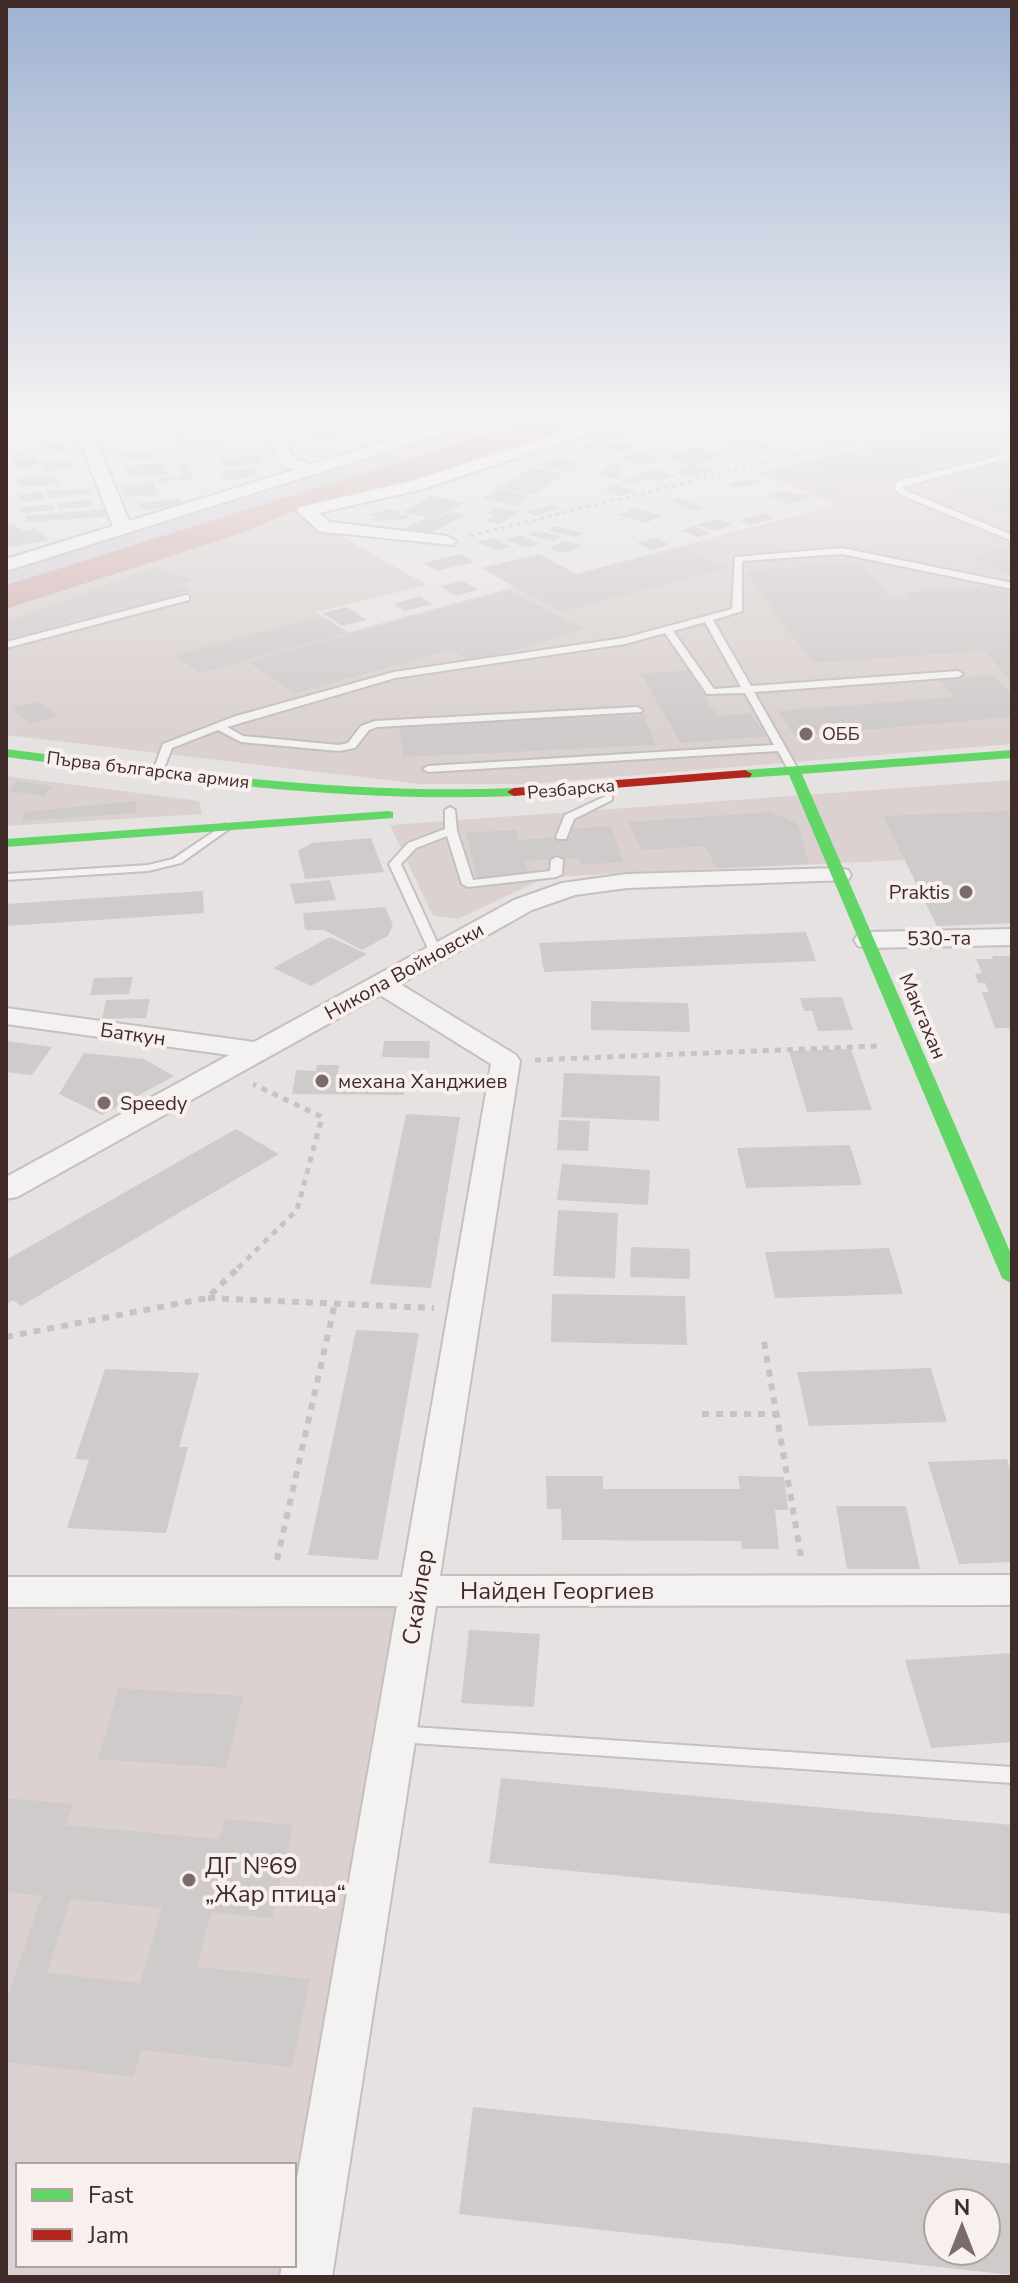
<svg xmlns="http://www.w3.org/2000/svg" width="1018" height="2283" viewBox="0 0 1018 2283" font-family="'Nunito Sans',sans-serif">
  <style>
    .built { fill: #dad1d0; fill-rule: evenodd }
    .green { fill: #d4d0da }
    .water { fill: #d3b0b0 }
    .building { fill: #cfcbca; fill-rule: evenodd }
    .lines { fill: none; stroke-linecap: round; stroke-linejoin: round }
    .lane-casing { stroke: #c5c0c0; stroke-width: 4 }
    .street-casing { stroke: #c5c0c0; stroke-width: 4 }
    .path-far2 { stroke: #c8c3c2; stroke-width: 3; stroke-dasharray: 4 4; stroke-linecap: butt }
    .path-far1 { stroke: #c8c3c2; stroke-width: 5; stroke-dasharray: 6 6; stroke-linecap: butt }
    .path { stroke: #c8c3c2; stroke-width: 6; stroke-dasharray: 7 7; stroke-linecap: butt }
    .lane { fill: #f4f1f1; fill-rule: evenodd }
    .street { fill: #f4f1f1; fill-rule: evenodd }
    .fast { fill: #63d668; fill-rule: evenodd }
    .jam { fill: #b3261e; fill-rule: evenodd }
    .poi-dot { fill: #7b6b69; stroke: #f7f0ef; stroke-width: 3 }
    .labels { text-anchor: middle; stroke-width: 8; stroke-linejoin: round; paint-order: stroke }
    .far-poi-label { font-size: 18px; fill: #412b28; stroke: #f7f0ef; text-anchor: start }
    .far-street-label { font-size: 18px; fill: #412b28; stroke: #f7f0ef }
    .poi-label { font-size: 20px; fill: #412b28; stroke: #f7f0ef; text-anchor: start }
    .street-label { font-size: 20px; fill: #412b28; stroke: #f7f0ef }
    .near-street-label { font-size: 24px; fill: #412b28; stroke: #f7f0ef }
    .near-poi-label { font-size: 24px; fill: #412b28; stroke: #f7f0ef; text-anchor: start }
  </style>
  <rect width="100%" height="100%" fill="#e7e2e2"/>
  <path class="built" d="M990,416H1012V744L529,784H420L6,735V609L242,533L303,507L325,527L427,585L316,612L349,632L514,587L482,568L539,554L576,574L836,505L759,473Z
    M6,776L199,801L202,814L6,826Z
    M1012,780V923L937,926L905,860L567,876L538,881L458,919L433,916L390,825Z
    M419,1591L306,2277H6V1592ZM18,2165H294V2265H18Z"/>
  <path class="green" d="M483,416H546L6,585V565Z"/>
  <path class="water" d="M546,416H613L410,480L303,507L242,533L6,609V585Z"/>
  <path class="building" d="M185,416L191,428L205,427L208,432L179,435L170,417Z
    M417,416H463L439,423Z
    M797,416H812L828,419L816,424L790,419Z
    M325,418L329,424L302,426L299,420Z
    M60,419L61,423L48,424L49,429L21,431L20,427H31L30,422Z
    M169,421L172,429L155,431L154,427L144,428L142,423Z
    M789,421L809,426L806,427L825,429L817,434L780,425Z
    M965,427L1012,446L828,496L779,476Z
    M337,428L343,439L312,441L306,431Z
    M665,429H705L707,435L665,432Z
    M580,430L596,433L602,442L634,444L629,452L583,449L586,443L597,444L599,441L572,440L569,435Z
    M627,431L631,437L602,438L598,433Z
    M177,436H186L188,442L222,439L223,442L219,443L220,445L193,448L192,445L181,446Z
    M736,439L773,445L768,449L726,445Z
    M63,445L65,452L12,456L27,448Z
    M697,447L724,453L699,466L713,469L697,478L675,473L690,464L665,459L683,449L691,450Z
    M153,450L157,458L124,461L121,452Z
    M633,452L661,457L649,465L620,460Z
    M260,455L264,464L222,467L219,459Z
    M36,457L39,465L15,470L12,459Z
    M554,457L577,461L570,465L580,467L572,472L539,466Z
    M70,460L72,469L44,471L42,462Z
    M1012,460V516L926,483Z
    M164,463L170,475L129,478L124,466Z
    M186,463L193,479L159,482L157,478L182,476L177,464Z
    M610,464L625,466L618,472L622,475L616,479L597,476Z
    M253,468L258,477L224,480L220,471Z
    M530,468L565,474L534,495L499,488L514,479L526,481L516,478Z
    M656,469L676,476L657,482L646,479L627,485L617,482Z
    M54,475L60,484L22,487L14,479Z
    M754,479L762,483L734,488L726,484Z
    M153,483L158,494L126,497L122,486Z
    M616,484L634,491L620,496L602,488Z
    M91,488L93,494L49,498L47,491Z
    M498,489L532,496L517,506L482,499Z
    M783,491L794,494L800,492L813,496L791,504L768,496Z
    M41,492L45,499L22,502L18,495Z
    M432,496L465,503L434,519L452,512L465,515L429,534L404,529L427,517L403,512Z
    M680,498L706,508L695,511L669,501Z
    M180,499L183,504L173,507L141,510L138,503Z
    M91,500L93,506L59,509L57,503Z
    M52,504L54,510L21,513L19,507Z
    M553,504L562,508L535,516L526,512Z
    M496,507L520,512L500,524L485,521L495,515L486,513Z
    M635,508L663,516L646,523L618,515Z
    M105,509L107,517L26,522L25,516Z
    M387,509L401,511L397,514L410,516L403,521L387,519L383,521L372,520L376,517L369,516Z
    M764,513L775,518L750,525L739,520Z
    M717,519L733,525L713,531L697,525Z
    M14,524L23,531L35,528L49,540L6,548V525Z
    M555,526L584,533L576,537L548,531Z
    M694,526L711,533L698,537L681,531Z
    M536,531L562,536L554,541L528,535Z
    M521,535L539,544L524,548L505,539Z
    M494,538L511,547L498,550L475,542Z
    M656,538L670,545L650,550L637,543Z
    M564,541L582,545L567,553L549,549Z
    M683,547L727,568L560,612L482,568L539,554L576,574Z
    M1004,548L1012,551V577L969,557Z
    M461,554L474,562L437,571L423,563Z
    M860,563L890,598L909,597L905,592L996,586L1002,592L1012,591V682L984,651L812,663L745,571Z
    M156,567L191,580L179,585L191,589L134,611L124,607L86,621L78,618L24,638L18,635L6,639V622Z
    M463,581L478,590L455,596L440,586Z
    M509,590L585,629L473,662L451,650L295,693L248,662Z
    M419,596L433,604L405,611L394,604Z
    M347,607L367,620L342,626L322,613Z
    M320,617L347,633L200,673L174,655Z
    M688,670L717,716L751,713L766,736L681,743L641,674Z
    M993,675L1012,695V717L795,736L778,711L954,697L939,679Z
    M39,701L58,716L30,724L12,708Z
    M644,715L655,745L403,757L399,726Z
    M17,781L53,786L44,796L8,791Z
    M136,801L137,813L23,821V812Z
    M1007,811L1012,820V923L937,926L883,816Z
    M770,812L798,824L809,864L716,868L705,846L641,850L629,822Z
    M611,826L623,862L581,865L579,858L525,861L529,874L477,878L466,833L516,830L519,840L571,836L576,850L570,829Z
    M371,838L384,872L305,879L298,851L312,843Z
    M330,880L336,900L295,904L290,884Z
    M203,891L204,913L6,926V904Z
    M385,907L393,925L388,936L362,950L324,930H305L303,913Z
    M806,932L816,961L544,972L539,943Z
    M330,937L367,954L311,986L273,968Z
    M992,956H1012V1037L1009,1028H995L982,992H989L985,983H978L975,974L982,973L976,959H993Z
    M133,977L129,994L90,995L94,978Z
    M842,997L853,1030L818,1031L812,1011H804L800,998Z
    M150,999L146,1018L102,1019L106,1000Z
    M591,1001L688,1003L690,1032L591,1030Z
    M6,1041L52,1047L32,1075L6,1072Z
    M384,1041H430L429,1058L382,1057Z
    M851,1049L872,1110L807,1112L789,1051Z
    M84,1053L144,1059L174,1076L102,1115L59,1094Z
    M317,1065H339L337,1077H406L404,1095L292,1094L296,1070L316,1071Z
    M564,1073L660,1076L659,1121L561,1117Z
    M406,1114L460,1117L431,1288L370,1284Z
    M559,1120L590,1121L588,1151L557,1150Z
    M236,1129L279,1154L21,1306L13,1300L6,1304V1260Z
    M850,1145L862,1185L746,1188L737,1148Z
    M562,1164L650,1170L648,1205L557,1200Z
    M558,1210L618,1213L615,1278L553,1276Z
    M631,1247L690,1249V1279L630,1277Z
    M889,1248L903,1294L775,1298L765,1252Z
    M552,1294L685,1296L687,1345L551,1342Z
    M356,1330L419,1333L378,1560L308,1555Z
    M931,1368L947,1422L809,1426L797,1372Z
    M105,1369L199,1373L179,1447H188L166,1533L67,1528L89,1460L75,1459Z
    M1007,1459L1012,1475V1562L959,1564L928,1462Z
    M546,1476H603V1489H740L738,1476L784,1477L788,1510H775L779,1549H742L741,1541L562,1540L561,1509H547Z
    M836,1506H906L920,1569H847Z
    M469,1630L540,1634L534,1707L461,1703Z
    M1012,1653V1742L931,1748L905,1660Z
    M119,1688L243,1696L226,1768L98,1759Z
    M501,1778L1012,1825V1914L489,1863Z
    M6,1798L73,1804L66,1825L219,1839L225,1819L293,1825L272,1918L211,1912L197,1967L310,1979L292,2067L141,2050L134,2077L6,2062V2003L42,1896L6,1892ZM71,1899L162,1908L140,1983L47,1973Z
    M473,2107L1012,2164V2275L459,2214ZM938,2203H986V2251H938Z"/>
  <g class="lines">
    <g class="lane-casing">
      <path id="lane" d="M1012,453V457L902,487L905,490L1012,535V541L899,494L894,487L898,481Z
        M842,548L1012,583V589L842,554L742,561V611L713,620L751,686L958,671L963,674L958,677L754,692L799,771L798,773H790L778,751L428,772L423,769L428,766L774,745L745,693L707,694L665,633L625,644L395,678L227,727L243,736L339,745L348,743L361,726L375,721L637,707L642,710L641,712L377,727L369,730L355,748L339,751L241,742L218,730L172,748L162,773L158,774L153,771L163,744L236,716L394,672L624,638L732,609L735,557ZM705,622L741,687L714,689L673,631Z
        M186,595L189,596V600L6,648V642Z
        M608,795L612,796V800L574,819L566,839H558L556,837L565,815Z
        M450,807L455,810L457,831L473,880L550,871L551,860L557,857L563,860L562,874L556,877L468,887L462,884L447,836L416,848L401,864L442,953L436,957L430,953L389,864L408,843L445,829V810Z
        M225,824L231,827L229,829L181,863L148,871L6,880V874L148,865L173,859Z
        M398,1726L1012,1767V1783L398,1742L391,1740L388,1734L391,1728Z"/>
    </g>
    <g class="street-casing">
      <path id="street" d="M70,416H86L129,521L294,470L283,466L255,416H271L295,459L311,464L468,416H491L489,419L6,571V559L113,526Z
        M612,416H634L632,419L423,489L319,513L330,522L447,536L456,541L453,545L325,532L319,531L297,511L300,507L412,481Z
        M839,868L848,870L851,875L848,880L627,888L575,895L532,910L400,984L516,1055L520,1061L440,1576L1012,1575V1605L436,1606L332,2277H280L282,2265H294V2196L397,1606L6,1607V1577H402L491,1064L380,995L17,1197L6,1199V1177L229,1055L6,1024V1008L254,1042L514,900L562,883L627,874Z
        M1012,929V945L867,948L858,946L854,940L858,934L867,932Z"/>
    </g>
    <path class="path-far2" d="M470,536L954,416"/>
    <path class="path-far1" d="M535,1060L877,1046
      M238,1268L297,1210L322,1117L253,1084"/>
    <path class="path" d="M208,1298L434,1308
      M6,1337L207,1298L240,1266
      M764,1342L802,1562
      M702,1414H776
      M277,1560L335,1303"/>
    <use href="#lane" class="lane"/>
    <use href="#street" class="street"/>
    <path class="fast" d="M6,749C175,771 343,795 514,788L521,792L514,796C343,803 175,779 6,757Z
      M1012,750V758L802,774L1012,1256V1284L1002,1278L789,775L745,778L738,774L745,770Z
      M388,811L393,812V818L6,847V839Z"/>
    <path class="jam" d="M745,770L752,774L750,777L514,796L507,792L514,788Z"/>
  </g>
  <linearGradient id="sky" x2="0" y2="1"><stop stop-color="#9fb2d2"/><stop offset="0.57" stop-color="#f4f2f2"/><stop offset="1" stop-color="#f4f2f2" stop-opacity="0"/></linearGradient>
  <rect width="1018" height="735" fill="url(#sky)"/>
  <g class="poi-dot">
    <circle cx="806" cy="734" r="8"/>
    <circle cx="966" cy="892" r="8"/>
    <circle cx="322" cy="1081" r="8"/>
    <circle cx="104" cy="1103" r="8"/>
    <circle cx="189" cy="1880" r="8"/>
  </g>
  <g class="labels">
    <g class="far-poi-label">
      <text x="822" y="740">ОББ</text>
    </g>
    <g class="far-street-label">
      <text transform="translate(148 770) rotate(7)" y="6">Първа българска армия</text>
      <text transform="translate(571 789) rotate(-5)" y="6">Резбарска</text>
    </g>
    <g class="poi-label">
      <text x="950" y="899" text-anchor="end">Praktis</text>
      <text x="338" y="1088">механа Ханджиев</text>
      <text x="120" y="1110">Speedy</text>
    </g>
    <g class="street-label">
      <text transform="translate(939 938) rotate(-1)" y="7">530-та</text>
      <text transform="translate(404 971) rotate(-29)" y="7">Никола Войновски</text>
      <text transform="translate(923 1016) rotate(67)" y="7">Макгахан</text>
      <text transform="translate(133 1034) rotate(8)" y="7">Баткун</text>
    </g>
    <g class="near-street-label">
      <text x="557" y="1599">Найден Георгиев</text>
      <text transform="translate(418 1597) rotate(-81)" y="8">Скайлер</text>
    </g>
    <g class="near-poi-label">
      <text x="205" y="1874">ДГ №69<tspan x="205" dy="28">„Жар птица“</tspan></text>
    </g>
  </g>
  <rect width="1018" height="2283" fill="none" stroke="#412b28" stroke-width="16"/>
  <rect x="16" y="2163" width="280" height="104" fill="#f7f0ef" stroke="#aea19f" stroke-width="2"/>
  <rect x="32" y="2189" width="40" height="12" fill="#63d668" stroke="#aea19f" stroke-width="2"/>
  <text x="88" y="2203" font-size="24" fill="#412b28">Fast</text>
  <rect x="32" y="2229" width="40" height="12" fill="#b3261e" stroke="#aea19f" stroke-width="2"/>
  <text x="88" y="2243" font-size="24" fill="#412b28">Jam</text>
  <g transform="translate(962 2227)"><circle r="38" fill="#f7f0ef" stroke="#aea19f" stroke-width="2"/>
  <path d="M0-6L14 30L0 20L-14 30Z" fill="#7b6b69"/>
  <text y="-12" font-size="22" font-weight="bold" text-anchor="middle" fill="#412b28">N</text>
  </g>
</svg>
